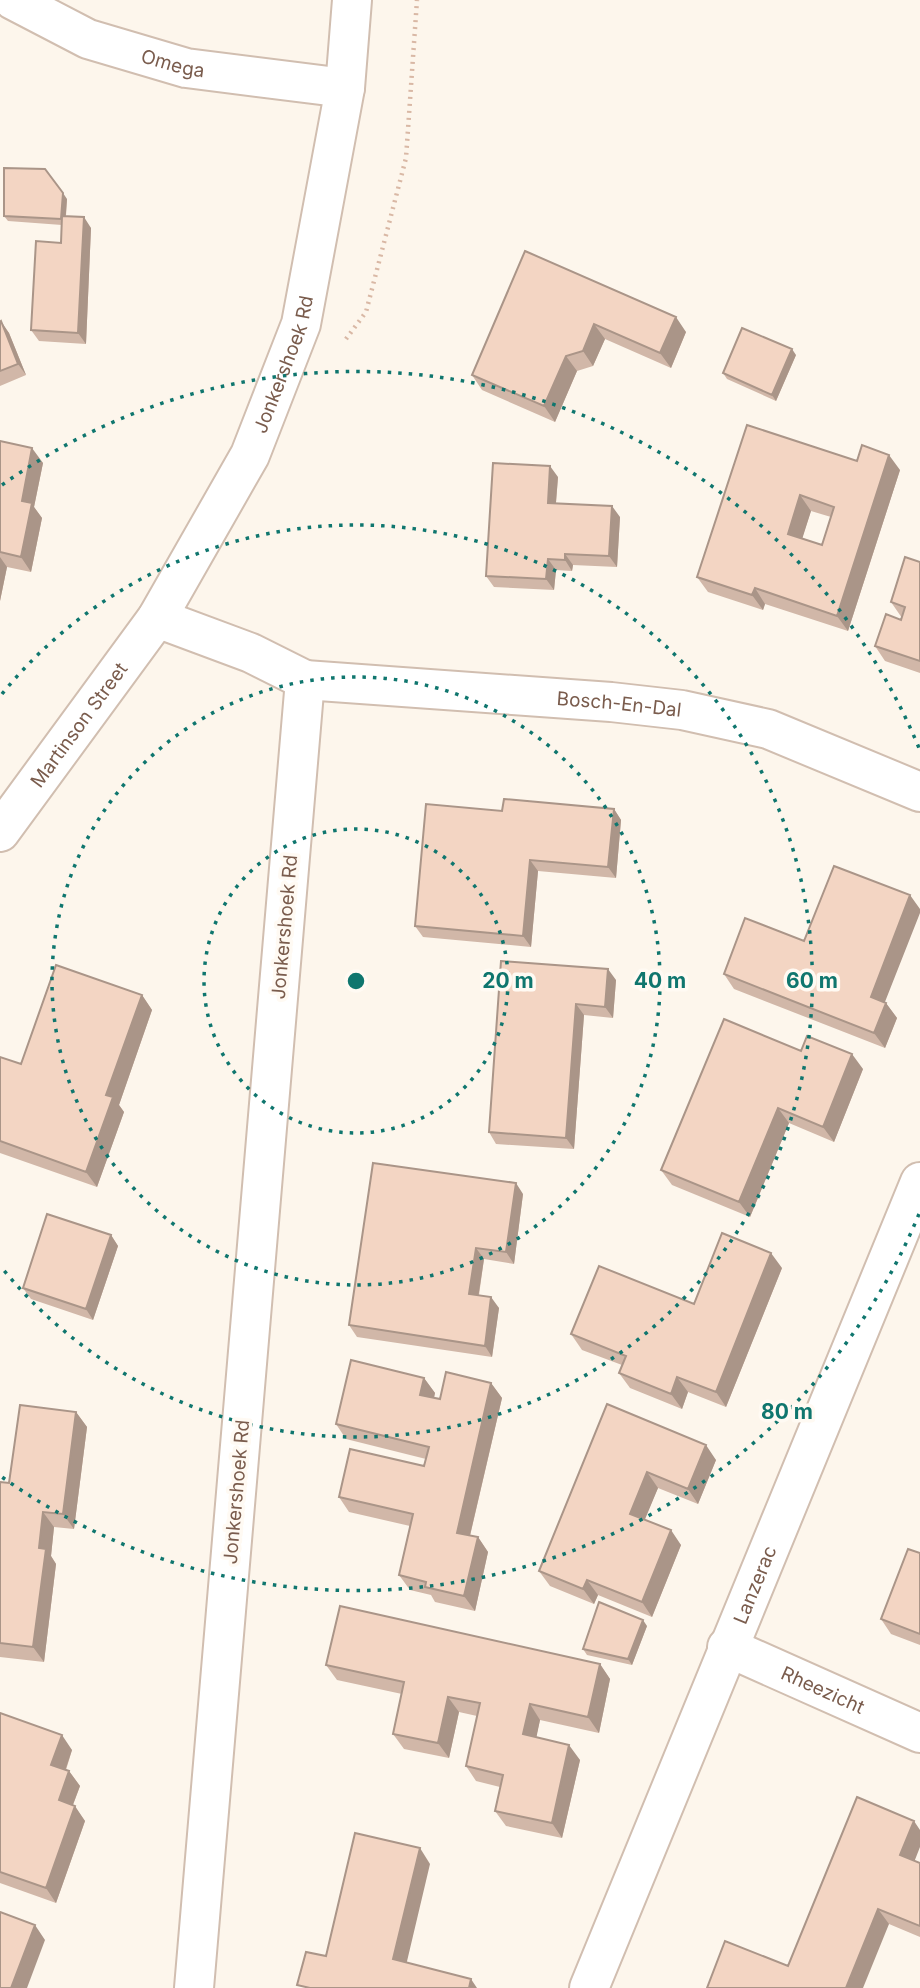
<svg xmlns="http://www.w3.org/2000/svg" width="920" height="1988" viewBox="0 0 920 1988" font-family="Inter,sans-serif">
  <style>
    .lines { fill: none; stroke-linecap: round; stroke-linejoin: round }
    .minor-casing { stroke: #d1beb0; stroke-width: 42 }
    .tertiary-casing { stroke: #d1beb0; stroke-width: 42 }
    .path { stroke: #d9b8a5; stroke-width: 4.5; stroke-dasharray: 2 5; stroke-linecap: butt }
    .minor { stroke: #fff; stroke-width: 38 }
    .tertiary { stroke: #fff; stroke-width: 38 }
    .wall { fill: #d1b7a8; fill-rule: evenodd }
    .shaded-wall { fill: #aa9588 }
    .building { fill: #f3d5c3; stroke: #aa9588; stroke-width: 2; fill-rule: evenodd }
    .ring { fill: none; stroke: #0f766e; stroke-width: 3.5; stroke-dasharray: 3.5 7 }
    .labels { text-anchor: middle; stroke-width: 7; stroke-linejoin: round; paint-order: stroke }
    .street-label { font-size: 19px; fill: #7a5c4d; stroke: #fffaf3 }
    .centre { fill: #0f766e; stroke: #fffaf3; stroke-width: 3.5 }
    .ring-label { font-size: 21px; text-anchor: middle; font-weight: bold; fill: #0f766e; stroke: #fffaf3; stroke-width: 7; stroke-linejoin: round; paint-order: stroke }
  </style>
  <rect width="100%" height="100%" fill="#fdf6ec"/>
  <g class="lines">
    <g class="minor-casing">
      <g id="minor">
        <path id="s1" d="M13,0L88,39L186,68L345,88"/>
        <path id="s2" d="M305,680L611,702L682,710L768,729L920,792"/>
        <path id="s3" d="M727,1647L920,1733"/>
        <path id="s4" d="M589,1988L920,1182"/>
      </g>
    </g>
    <g class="tertiary-casing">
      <g id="tertiary">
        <path d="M157,618L251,653L305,680L194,1988"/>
        <path id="s5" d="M0,832L157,618L250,455L301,324L345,88L352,0"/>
      </g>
    </g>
    <path class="path" d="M346,339L366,312L406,158L417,0"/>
    <use href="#minor" class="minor"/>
    <use href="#tertiary" class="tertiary"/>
  </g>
  <path class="wall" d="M67,199L66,216L91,228L86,344L39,341L31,330L61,243L62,225L8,221L4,216Z
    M525,251L686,332L671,368L605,339L593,366L577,371L555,422L482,390L472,375Z
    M0,322L9,333L26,375L0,386Z
    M796,355L776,401L727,379L723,373Z
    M747,425L857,461L900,470L848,631L765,604L763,610L708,592L697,577ZM811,511L831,517L822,545L802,538Z
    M0,441L43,463L34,507L42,518L31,572L7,567L0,601Z
    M558,477L556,503L620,517L617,567L573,565L572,571L556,570L554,590L494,587L486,576Z
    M920,562V673L885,661L875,646L901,620L902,618L891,602Z
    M614,809L621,820L616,878L538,871L531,947L423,937L415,926L502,811Z
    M501,961L616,980L613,1018L584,1015L574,1149L496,1144L489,1132Z
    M724,974L885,1002L897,1018L885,1048L734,989Z
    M142,995L152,1010L119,1105L124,1112L97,1187L0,1153V1057L21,1064Z
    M801,1051L863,1069L834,1142L789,1123L750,1217L672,1185L661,1170Z
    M523,1194L514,1264L484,1259L479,1295L499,1308L492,1357L357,1337L349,1325Z
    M111,1235L118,1246L93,1320L31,1299L23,1288Z
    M782,1268L726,1407L688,1392L682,1409L630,1388L619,1373L622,1365L582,1350L571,1334L694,1304Z
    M424,1378L435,1393L434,1398L440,1399L491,1383L502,1398L470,1536L478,1537L488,1552L475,1611L435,1602L431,1595L410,1590L399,1575L410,1526L349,1512L339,1497L424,1466L426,1459L346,1439L336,1424Z
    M607,1404L716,1460L698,1504L658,1488L644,1520L681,1545L652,1617L598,1595L594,1604L550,1586L539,1571Z
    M76,1412L87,1427L74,1529L54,1527L51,1556L56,1564L44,1662L0,1657V1482L9,1483Z
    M920,1553V1645L891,1634L881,1619Z
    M647,1626L632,1665L587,1655L583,1649Z
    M600,1664L610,1679L599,1733L540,1720L536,1737L580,1760L562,1838L506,1826L495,1811L500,1787L476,1781L466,1766L477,1716L459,1712L449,1758L404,1749L393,1734L402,1694L337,1680L326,1665Z
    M0,1713L72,1750L66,1770L69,1771L80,1786L73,1805L85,1821L56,1903L0,1883Z
    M914,1861L920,1863V1937L889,1924L788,1966Z"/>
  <path class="shaded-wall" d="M63,193L67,199L65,225L61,219Z
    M84,217L91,228L86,344L78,333Z
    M676,317L686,332L671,368L660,353Z
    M1,321L9,333L26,375L18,364Z
    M594,324L605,339L593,366L583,351Z
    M792,349L796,355L776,401L772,395Z
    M566,356L577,371L555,422L544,406Z
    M32,448L43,463L34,507L42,518L31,572L21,557L22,501Z
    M889,455L900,470L848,631L837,616Z
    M550,466L558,477L555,514L548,503Z
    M800,495L811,511L799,549L788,534Z
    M612,506L620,517L617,567L609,556Z
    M565,554L573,565L572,571L565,560Z
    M0,557L7,567L0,601Z
    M548,559L556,570L554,590L546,579Z
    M755,588L765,604L763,610L752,595Z
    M614,809L621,820L616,878L608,867Z
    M530,860L538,871L531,947L523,936Z
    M910,895L920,909V913L881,1012L871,997Z
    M608,969L616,980L613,1018L605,1007Z
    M142,995L152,1010L119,1105L124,1112L97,1187L86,1172L106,1095Z
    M886,1003L897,1018L885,1048L874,1033Z
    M576,1004L584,1015L574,1149L566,1138Z
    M852,1054L863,1069L834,1142L823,1127Z
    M778,1108L789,1123L750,1217L739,1202Z
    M516,1183L523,1194L514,1264L506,1252Z
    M111,1235L118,1246L93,1320L86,1309Z
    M476,1248L484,1259L477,1305L469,1294Z
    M771,1253L782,1268L726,1407L716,1392Z
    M491,1297L499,1308L492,1357L485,1346Z
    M677,1377L688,1392L682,1409L671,1394Z
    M424,1378L435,1393L431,1410L420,1395Z
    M491,1383L502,1398L467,1548L457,1533Z
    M76,1412L87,1427L74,1529L63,1514Z
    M706,1445L716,1460L698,1504L688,1489Z
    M647,1472L658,1488L641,1529L630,1514Z
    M43,1512L54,1527L51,1556L56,1564L44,1662L33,1647L39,1548Z
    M671,1530L681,1545L652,1617L642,1602Z
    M478,1537L488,1552L475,1611L464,1596Z
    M587,1580L598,1595L594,1604L583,1589Z
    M643,1620L647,1626L632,1665L628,1659Z
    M600,1664L610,1679L599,1733L588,1717Z
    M448,1697L459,1712L449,1758L438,1743Z
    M530,1704L540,1720L534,1749L523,1734Z
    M62,1735L72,1750L62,1780L51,1765Z
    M569,1745L580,1760L562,1838L552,1823Z
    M69,1771L80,1786L69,1815L59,1800Z
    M75,1806L85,1821L56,1903L46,1888Z
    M914,1821L920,1830V1847L911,1870L900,1855Z
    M420,1848L430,1864L404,1974L393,1959Z
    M878,1909L889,1924L863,1988H846Z
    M35,1925L45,1940L27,1988H11Z
    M471,1979L477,1988H469Z"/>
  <path class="building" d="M4,168L45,169L63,193L61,219L4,216Z
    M62,216L84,217L78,333L31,330L36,241L61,243Z
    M525,251L676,317L660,353L594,324L583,351L566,356L544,406L472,375Z
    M1,321L18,364L0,371V322Z
    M742,328L792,349L772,395L723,373Z
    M747,425L857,461L862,445L889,455L837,616L755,588L752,595L697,577ZM800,495L834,507L822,545L788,534Z
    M0,441L32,448L22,501L32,503L21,557L0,552Z
    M493,463L550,466L548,503L612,506L609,556L565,554V560L548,559L546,579L486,576Z
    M905,557L920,562V661L875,646L886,614L901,620L905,607L891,602Z
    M504,799L614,809L608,867L530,860L523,936L415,926L426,804L502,811Z
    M834,866L910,895L871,997L886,1003L874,1033L724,974L745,918L804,941Z
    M501,961L608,969L605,1007L576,1004L566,1138L489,1132Z
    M56,965L142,995L106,1095L113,1097L86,1172L0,1141V1057L21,1064Z
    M724,1019L801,1051L807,1036L852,1054L823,1127L778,1108L739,1202L661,1170Z
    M373,1163L516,1183L506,1252L476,1248L469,1294L491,1297L485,1346L349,1325Z
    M47,1214L111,1235L86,1309L23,1288Z
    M722,1233L771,1253L716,1392L677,1377L671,1394L619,1373L626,1356L571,1334L599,1266L694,1304Z
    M351,1360L424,1378L420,1395L440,1399L446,1372L491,1383L457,1533L478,1537L464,1596L425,1587L426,1582L399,1575L413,1514L339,1497L350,1449L424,1466L429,1447L336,1424Z
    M607,1404L706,1445L688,1489L647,1472L630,1514L671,1530L642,1602L587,1580L583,1589L539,1571Z
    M20,1405L76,1412L63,1514L43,1512L39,1548L46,1549L33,1647L0,1643V1482L9,1483Z
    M908,1549L920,1553V1634L881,1619Z
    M599,1602L643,1620L628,1659L583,1649Z
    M340,1606L600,1664L588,1717L530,1704L523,1734L569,1745L552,1823L495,1811L503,1775L466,1766L480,1703L448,1697L438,1743L393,1734L404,1682L326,1665Z
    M0,1713L62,1735L51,1765L69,1771L59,1800L75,1806L46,1888L0,1872Z
    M857,1797L914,1821L900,1855L920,1863V1926L878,1909L846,1988H707L725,1941L788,1966Z
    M355,1833L420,1848L393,1959L471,1979L469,1988H310L297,1985L306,1952L326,1956Z
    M0,1912L35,1925L11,1988H0Z"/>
  <g class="ring">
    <circle cx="356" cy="981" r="152"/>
    <circle cx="356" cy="981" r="304"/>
    <path d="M2 694A456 456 0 1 1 2 1268"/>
    <path d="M919 1214A609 609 0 0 1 2 1477M2 485A609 609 0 0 1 919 748"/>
  </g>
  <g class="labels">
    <g class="street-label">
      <text dy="7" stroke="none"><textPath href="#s1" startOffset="173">Omega</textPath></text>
      <text dy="7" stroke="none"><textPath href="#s5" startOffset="550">Jonkershoek Rd</textPath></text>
      <text dy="7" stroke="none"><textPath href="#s2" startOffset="315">Bosch-En-Dal</textPath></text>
      <text dy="7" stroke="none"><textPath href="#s5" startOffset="133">Martinson Street</textPath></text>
      <text transform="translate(284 927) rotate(-85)" y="7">Jonkershoek Rd</text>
      <text transform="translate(236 1492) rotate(-85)" y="7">Jonkershoek Rd</text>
      <text dy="7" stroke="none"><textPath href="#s4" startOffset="436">Lanzerac</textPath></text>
      <text dy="7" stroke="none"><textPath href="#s3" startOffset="105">Rheezicht</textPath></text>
    </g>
  </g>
  <circle cx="356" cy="981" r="10" class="centre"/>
  <g class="ring-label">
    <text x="508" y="988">20 m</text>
    <text x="660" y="988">40 m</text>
    <text x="812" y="988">60 m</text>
    <text x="787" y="1419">80 m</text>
  </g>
</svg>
